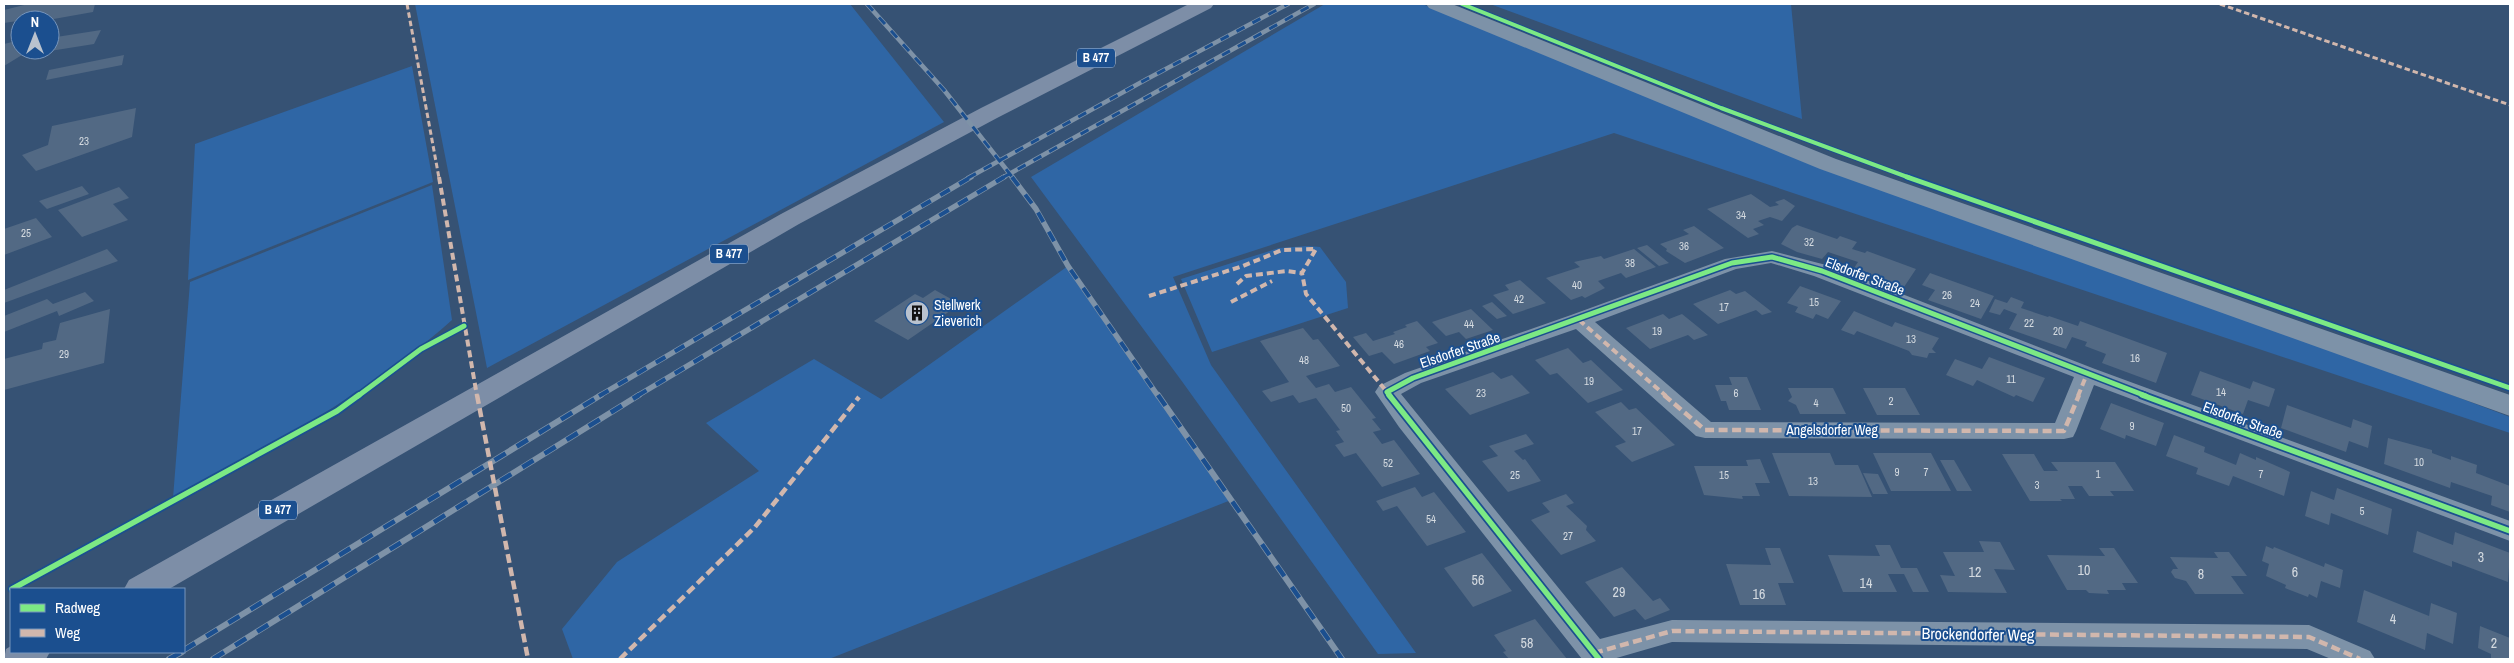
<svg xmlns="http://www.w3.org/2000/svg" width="2514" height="663" viewBox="0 0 2514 663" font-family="'Archivo Narrow',sans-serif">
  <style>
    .green { fill: #2f66a5 }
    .building { fill: #526984 }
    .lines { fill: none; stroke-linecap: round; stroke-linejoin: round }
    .minor { fill: #7d92a8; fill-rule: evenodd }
    .tertiary { fill: #7d92a8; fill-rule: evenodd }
    .primary { fill: #7d8ea7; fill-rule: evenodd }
    .rail-far2-casing { stroke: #7e92a7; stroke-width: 4.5 }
    .rail-far1-casing { stroke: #7e92a7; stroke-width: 5.5 }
    .rail-casing { stroke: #7e92a7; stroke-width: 6 }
    .rail-far2 { stroke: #1b4f8f; stroke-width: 3; stroke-dasharray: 9; stroke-linecap: butt }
    .rail-far1 { stroke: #1b4f8f; stroke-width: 4; stroke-dasharray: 11; stroke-linecap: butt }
    .rail { stroke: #1b4f8f; stroke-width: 4.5; stroke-dasharray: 13; stroke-linecap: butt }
    .quiet-far2 { stroke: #d1b7ad; stroke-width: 3; stroke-dasharray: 5.5 3; stroke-linecap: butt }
    .quiet-far1 { stroke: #d1b7ad; stroke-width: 4; stroke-dasharray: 7 4; stroke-linecap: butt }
    .quiet { stroke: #d1b7ad; stroke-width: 4.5; stroke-dasharray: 9 4.5; stroke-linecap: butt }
    .cycleway-far2-casing { stroke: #1b4f8f; stroke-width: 6 }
    .cycleway-far1-casing { stroke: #1b4f8f; stroke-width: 8 }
    .cycleway-casing { stroke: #1b4f8f; stroke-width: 9 }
    .cycleway-far2 { stroke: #7ce984; stroke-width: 4 }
    .cycleway-far1 { stroke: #7ce984; stroke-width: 5 }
    .cycleway { stroke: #7ce984; stroke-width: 5.5 }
    .labels { text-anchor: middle; stroke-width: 4; stroke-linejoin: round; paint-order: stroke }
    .number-label { font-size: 11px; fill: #d4dae0 }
    .shield { fill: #1b4f8f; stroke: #bbcadd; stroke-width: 1 }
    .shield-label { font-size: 12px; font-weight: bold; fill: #fff }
    .street-label { font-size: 14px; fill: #fff; stroke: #1b4f8f }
    .poi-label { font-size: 14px; fill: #fff; stroke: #1b4f8f; text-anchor: start }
    .near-number-label { font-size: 14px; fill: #d4dae0 }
    .near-street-label { font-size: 16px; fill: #fff; stroke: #1b4f8f }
  </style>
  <rect width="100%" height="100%" fill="#365274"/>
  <path class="green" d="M415,4H850L944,122L487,368Z
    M1325,4H1422L2510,417V433L1614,133L1173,277L1211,365L1416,653L1378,654L1181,380L1031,177Z
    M1490,4H1791L1802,119Z
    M412,66L433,182L188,280L195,144Z
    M432,185L452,320C369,394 270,445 173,498L190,282Z
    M1308,246L1320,247L1346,282L1348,308L1212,352L1181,279L1279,248Z
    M1068,266L1231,500L829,659H573L562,629L617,562L759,471L706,423L814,359L881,399Z"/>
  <path class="building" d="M28,4H95L93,12L48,20L37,18L4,23V10Z
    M101,30L94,44L50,51V38Z
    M20,40V50L48,51L22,55L4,66V44Z
    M124,55L122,65L46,80L49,70Z
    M136,108L132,137L36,171L22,155L48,145L52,126Z
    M82,186L89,194L47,209L39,201Z
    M119,187L129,198L113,204L128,220L82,237L58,210Z
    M1751,194L1770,207L1779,205L1775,202L1784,199L1795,206L1782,221L1770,217L1758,221L1764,225L1753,229L1759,234L1748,238L1707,209Z
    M36,218L52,237L4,255V229Z
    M1797,225L1837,239L1840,236L1857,242L1852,249L1865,253L1867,251L1916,269L1902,290L1852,271L1858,262L1828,252L1822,259L1797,252L1781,244L1792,228Z
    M1694,226L1724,248L1685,263L1666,251L1667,249L1660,244L1689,234L1683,230Z
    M1647,245L1669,263L1659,266L1637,248Z
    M107,249L118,261L4,303V290Z
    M1634,249L1656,267L1626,278L1621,273L1598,281L1605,288L1585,298L1582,296L1571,300L1546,278L1580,267L1574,262L1601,256L1604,259Z
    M1930,273L1994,296L1981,319L1928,300L1935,290L1922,285Z
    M1520,280L1546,303L1513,314L1493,295L1509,290L1505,285Z
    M1800,286L1841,301L1828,319L1816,314L1813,319L1795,312L1798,307L1787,303Z
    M935,290L960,304L908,340L874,321L915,294L923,298Z
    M1730,290L1736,294L1745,291L1772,312L1762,315L1756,310L1718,324L1693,304Z
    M85,292L94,301L59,316L57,311L4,332V316L47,299L53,304Z
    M2011,297L2024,302L2021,308L2048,317L2049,316L2078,326L2080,321L2167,353L2156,383L2102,363L2106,354L2085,346L2087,342L2072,337L2066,349L2009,329L2017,314L2004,309L2000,315L1989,312L1995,299L2007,303Z
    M1492,302L1507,316L1497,319L1482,306Z
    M110,309L104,363L4,390V359L42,349L43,343L56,340L60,323Z
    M1471,309L1493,330L1466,339L1459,332L1446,336L1432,322Z
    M1854,311L1892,327L1895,322L1939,338L1932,349L1936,353H1929L1927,358L1912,355L1909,351L1857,331L1854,335L1841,330Z
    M1663,314L1669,319L1682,314L1708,335L1694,340L1688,335L1650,349L1626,328Z
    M1417,321L1438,343L1426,347L1430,351L1394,364L1382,352L1369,356L1353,337L1366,333L1373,341L1395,334L1393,332L1407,327L1405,325Z
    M1303,328L1313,340L1318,339L1340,366L1306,376L1316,388L1329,384L1335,392L1351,387L1376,418L1372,419L1381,430L1373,432L1382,444L1394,440L1420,474L1382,487L1356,453L1344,457L1335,445L1344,442L1336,431L1340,430L1316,398L1299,403L1293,395L1271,402L1262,391L1289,382L1260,341Z
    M1568,348L1583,363L1591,360L1623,390L1588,403L1557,373L1550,375L1535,360Z
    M1989,357L2045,378L2033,402L2016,395L2014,397L1977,380L1973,386L1946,375L1955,359L1982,369Z
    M2200,371L2250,389L2253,381L2275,389L2269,407L2248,400L2243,414L2191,395Z
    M1493,372L1501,379L1512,375L1530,393L1470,415L1445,389Z
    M1729,377H1747L1761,410H1729L1726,401H1721L1715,385H1732Z
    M1788,388H1833L1846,414H1800L1796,405L1788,401L1792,397Z
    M1863,388H1905L1920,415H1877Z
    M1621,402L1629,410L1636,408L1675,445L1632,462L1615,446L1626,442L1595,412Z
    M2111,403L2164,423L2156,446L2126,435L2125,439L2100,429Z
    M2287,405L2351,428L2353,419L2372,426L2368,448L2349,441L2346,452L2281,428Z
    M1526,434L1534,444L1514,451L1523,460L1525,459L1541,481L1508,492L1482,461L1498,456L1489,446Z
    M2174,435L2205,447L2204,452L2236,465L2240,453L2256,460V457L2290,472L2284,496L2233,476L2229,486L2196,474L2198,468L2166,456Z
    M2388,438L2432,450V453L2451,460V456L2477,465L2476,473L2510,486V512L2491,505L2492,496L2451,482L2450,488L2384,464Z
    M1772,453H1830L1835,465H1858L1872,497L1789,496Z
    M1873,453H1931L1951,491H1891Z
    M2002,454H2034L2044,471H2058L2051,462H2115L2134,491H2110L2114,496H2089L2082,486H2068L2075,499H2060L2062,501H2030Z
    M1760,459L1770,483H1755L1760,496H1742L1743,499L1704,495L1694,466H1748L1746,460Z
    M1940,460H1954L1972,491H1957Z
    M1863,473L1878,474L1888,494H1873Z
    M1415,487L1422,497L1434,492L1466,532L1427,546L1397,506L1383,511L1376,501Z
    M2337,488L2392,509L2388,535L2331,513L2329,525L2305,516L2311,491L2334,500Z
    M1566,494L1574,503L1566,506L1587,526L1586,530L1596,541L1561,555L1531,520L1550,512L1542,503Z
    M2417,531L2453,545L2455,532L2510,553L2508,582L2452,561V567L2413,552Z
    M1979,541L2000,542L2015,570L1994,569L2007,593L1948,592L1940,575L1955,576L1943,552H1984Z
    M1875,545H1890L1901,568H1917L1929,592H1913L1904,574H1888L1897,592H1843L1828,555L1880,556Z
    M2266,546L2273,549L2274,547L2324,567L2325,563L2343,570L2340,588L2321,581L2317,598L2309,594L2308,597L2285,588L2286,585L2266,576L2269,564L2262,561Z
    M1765,548H1780L1794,583H1778L1786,605H1740L1726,564L1771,565Z
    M2099,548H2114L2138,583H2122L2126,590H2107L2109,594L2089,593L2086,590H2067L2047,555L2105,556Z
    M2214,552H2229L2247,576H2231L2244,594H2195L2186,581L2175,578L2171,572L2173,569H2178L2170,557L2218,558Z
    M1482,553L1512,591L1473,607L1444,568Z
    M1622,567L1653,601L1660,598L1670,610L1645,620L1635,609L1614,617L1585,582Z
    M2364,590L2429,616L2428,623L2431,603L2457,613L2453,644L2427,633L2425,650L2357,622Z
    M1535,619L1567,659H1509L1503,652L1506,651L1494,635Z
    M2480,626L2510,638V659H2491V654L2478,648Z"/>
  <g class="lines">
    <path class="minor" d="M1772,251L1830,266L2095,369L2510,521V541L2094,385L2076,431L2073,437L2064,439L1705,438L1696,436L1576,329L1421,383L1401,394L1600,639L1672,620L2309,625L2370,651L2375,659H2331L2307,649L1672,642L1613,659H1582L1399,427L1375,392L1379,386L1405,373L1571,315L1725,259ZM1771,263L1814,276L2074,377L2055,423L1711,422L1595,322L1736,269Z"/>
    <path class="tertiary" d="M1426,4H1452L1836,159L2510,395V416L1820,169L1429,8Z"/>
    <path class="primary" d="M1189,4H1214L1211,8L997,118L799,224L169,589H124L129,580L781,214L981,108Z
      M11,646V652H50L46,659H4L6,649Z"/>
    <g class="rail-far2-casing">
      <path id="rail-far2" d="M867,4L944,90L1013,178
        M968,178L1147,79L1288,4
        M1002,178L1314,4"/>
    </g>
    <g class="rail-far1-casing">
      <path id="rail-far1" d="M1012,177L1036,209L1068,266L1158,396
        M599,396L971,177
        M637,396L1004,177"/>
    </g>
    <g class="rail-casing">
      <path id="rail" d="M1158,395L1342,659
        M184,650L601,395
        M169,659L182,652
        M213,659L639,395"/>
    </g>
    <use href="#rail-far2" class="rail-far2"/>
    <use href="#rail-far1" class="rail-far1"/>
    <use href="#rail" class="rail"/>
    <path class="quiet-far2" d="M407,4L439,178
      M2220,4L2510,105"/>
    <path class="quiet-far1" d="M439,177L477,396
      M1237,284L1246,276L1287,271L1302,273
      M1149,296L1243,266L1282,250L1316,249L1302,273L1306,294L1387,392
      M1231,302L1272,281
      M1579,320L1666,396
      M2078,396L2087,374"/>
    <path class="quiet" d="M477,395L528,659
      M1664,395L1705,430L2064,431L2079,395
      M1594,653L1672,631L2309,637L2360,659
      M620,659L755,527L859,397"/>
    <g class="cycleway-far2-casing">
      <path id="cycleway-far2" d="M1462,4L1721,108L1910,178"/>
    </g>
    <g class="cycleway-far1-casing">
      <path id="cycleway-far1" d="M1907,177L2510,388
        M358,396L421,349L464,326
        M1390,396L1387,392L1413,378L1732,263L1772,257L1822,271L2146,396"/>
    </g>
    <g class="cycleway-casing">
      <path id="cycleway" d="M1389,395L1599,659
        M2142,395L2510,531
        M12,589L337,411L359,395"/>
    </g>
    <use href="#cycleway-far2" class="cycleway-far2"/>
    <use href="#cycleway-far1" class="cycleway-far1"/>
    <use href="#cycleway" class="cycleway"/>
  </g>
  <defs>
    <g id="building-disc" transform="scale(1.25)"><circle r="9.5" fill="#b9c2ce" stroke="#1b4f8f"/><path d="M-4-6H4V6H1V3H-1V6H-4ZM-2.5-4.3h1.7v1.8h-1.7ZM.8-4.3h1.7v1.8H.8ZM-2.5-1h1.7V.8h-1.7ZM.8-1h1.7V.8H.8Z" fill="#111"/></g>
  </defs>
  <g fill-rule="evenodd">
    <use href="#building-disc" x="917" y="313"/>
  </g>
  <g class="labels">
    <g class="number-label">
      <text x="84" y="145">23</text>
      <text x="1741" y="219">34</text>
      <text x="26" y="237">25</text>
      <text x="1809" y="246">32</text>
      <text x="1684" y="250">36</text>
      <text x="1630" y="267">38</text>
      <text x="1577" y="289">40</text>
      <text x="1947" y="299">26</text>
      <text x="1519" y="303">42</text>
      <text x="1814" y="306">15</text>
      <text x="1975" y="307">24</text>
      <text x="1724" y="311">17</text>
      <text x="2029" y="327">22</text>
      <text x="1469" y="328">44</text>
      <text x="1657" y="335">19</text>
      <text x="2058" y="335">20</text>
      <text x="1911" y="343">13</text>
      <text x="1399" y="348">46</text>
      <text x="64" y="358">29</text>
      <text x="2135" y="362">16</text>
      <text x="1304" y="364">48</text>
      <text x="2011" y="383">11</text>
      <text x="1589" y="385">19</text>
      <text x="2221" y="396">14</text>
      <text x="1481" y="397">23</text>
      <text x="1736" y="397">6</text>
      <text x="1891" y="405">2</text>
      <text x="1816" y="407">4</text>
      <text x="1346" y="412">50</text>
      <text x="2132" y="430">9</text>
      <text x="1637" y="435">17</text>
      <text x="2419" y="466">10</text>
      <text x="1388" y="467">52</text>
      <text x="1897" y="476">9</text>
      <text x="1926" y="476">7</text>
      <text x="2098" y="478">1</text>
      <text x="2261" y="478">7</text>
      <text x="1515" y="479">25</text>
      <text x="1724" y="479">15</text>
      <text x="1813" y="485">13</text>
      <text x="2037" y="489">3</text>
      <text x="2362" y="515">5</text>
      <text x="1431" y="523">54</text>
      <text x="1568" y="540">27</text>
    </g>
    <g class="shield">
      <rect x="1077" y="48.5" width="38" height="19" rx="4"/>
      <rect x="710" y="244.5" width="38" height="19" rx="4"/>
      <rect x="259" y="500.5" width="38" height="19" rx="4"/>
    </g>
    <g class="shield-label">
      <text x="1096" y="62">B 477</text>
      <text x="729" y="258">B 477</text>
      <text x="278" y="514">B 477</text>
    </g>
    <g class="street-label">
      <text transform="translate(1865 276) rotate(21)" y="5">Elsdorfer Straße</text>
      <text transform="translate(1460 350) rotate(-19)" y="5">Elsdorfer Straße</text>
      <text transform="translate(2243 420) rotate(20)" y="5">Elsdorfer Straße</text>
      <text x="1832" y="435">Angelsdorfer Weg</text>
    </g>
    <g class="poi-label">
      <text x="934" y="310">Stellwerk<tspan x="934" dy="16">Zieverich</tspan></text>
    </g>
    <g class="near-number-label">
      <text x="2481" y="562">3</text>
      <text x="2084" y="575">10</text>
      <text x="1975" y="577">12</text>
      <text x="2295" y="577">6</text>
      <text x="2201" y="579">8</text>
      <text x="1478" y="585">56</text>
      <text x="1866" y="588">14</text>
      <text x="1619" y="597">29</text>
      <text x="1759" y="599">16</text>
      <text x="2393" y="624">4</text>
      <text x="1527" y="648">58</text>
      <text x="2494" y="648">2</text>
    </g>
    <g class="near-street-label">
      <text transform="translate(1978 634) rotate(1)" y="6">Brockendorfer Weg</text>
    </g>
  </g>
  <rect width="2514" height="663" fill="none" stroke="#ffffff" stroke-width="10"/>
  <rect x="10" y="588" width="175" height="65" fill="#1b4f8f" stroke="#7695bc"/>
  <rect x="20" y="604" width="25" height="8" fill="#7ce984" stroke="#7695bc"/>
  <text x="55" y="613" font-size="15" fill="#ffffff">Radweg</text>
  <rect x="20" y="629" width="25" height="8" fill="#d1b7ad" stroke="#7695bc"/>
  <text x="55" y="638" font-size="15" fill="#ffffff">Weg</text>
  <g transform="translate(35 35)"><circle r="24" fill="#1b4f8f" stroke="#7695bc"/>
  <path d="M0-4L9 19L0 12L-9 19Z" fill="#b9c2ce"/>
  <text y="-8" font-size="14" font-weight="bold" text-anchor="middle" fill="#ffffff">N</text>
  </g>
</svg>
